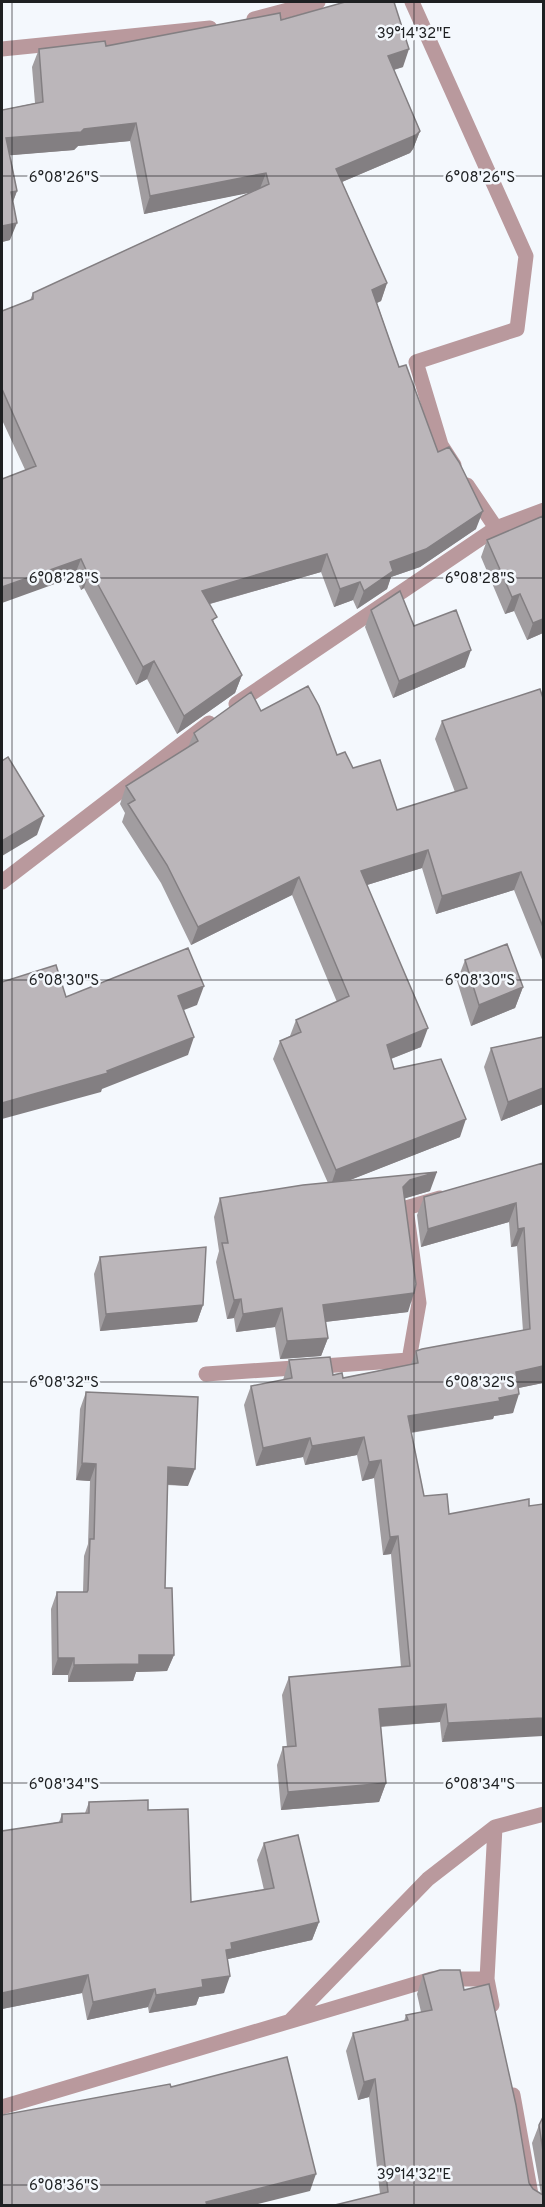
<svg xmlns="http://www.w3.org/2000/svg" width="545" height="2207" viewBox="0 0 545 2207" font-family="Overpass,sans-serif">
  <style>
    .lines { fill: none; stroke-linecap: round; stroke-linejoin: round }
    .minor { stroke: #b9999d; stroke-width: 15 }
    .wall { fill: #a19da0 }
    .shaded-wall { fill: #837f82 }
    .building { fill: #bbb6ba; stroke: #837f82; stroke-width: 1.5 }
    .ticks { fill: none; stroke: #1e2022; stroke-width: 1.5; stroke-opacity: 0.45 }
    .ticks-label { font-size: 15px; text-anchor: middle; fill: #1e2022; stroke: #f4f8fd; stroke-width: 5; stroke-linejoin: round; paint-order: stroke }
  </style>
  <rect width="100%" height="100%" fill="#f4f8fd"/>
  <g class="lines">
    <path class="minor" d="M412,2L526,256L517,329L416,362L441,445L454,465
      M254,19L318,2
      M2,49L210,28
      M496,528L544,510
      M236,704L496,528L467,485
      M2,882L209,723
      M206,1374L409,1360L419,1303L406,1208L440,1198
      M487,1979L495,1827L544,1814
      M290,2021L428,1879L495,1827
      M513,2095L532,2200L541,2206
      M2,2107L432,1979H487L492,2005"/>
  </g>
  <path class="wall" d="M281,20L403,67L394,70L420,131L413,149L410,153L342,182L387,283L381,301L377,303L399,367L438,452L476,529L420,567L391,577L387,589L357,609L353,600L334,607L321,572L210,604L214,623L242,675L235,693L177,734L147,679L136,685L84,588L81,590L2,420V311L30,300L33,293L251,192L144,214L130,141L78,146L74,150L10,155L17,191L13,202L10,240L2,242V110L35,103L32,67L39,49L106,46Z
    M543,516V633L527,640L514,611L505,614L481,557L487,540Z
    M371,610L414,626L465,667L393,698L365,627Z
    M543,698V962L514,890L436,914L422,868L367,885L421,1047L391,1059L394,1069L460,1137L347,1181L430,1191L405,1198L408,1312L325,1322L328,1338L321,1356L280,1359L275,1327L236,1332L234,1318L227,1319L216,1262L219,1251L214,1217L220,1198L328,1183L273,1059L280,1041L290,1036L296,1020L337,1002L292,895L191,945L161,883L122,822L125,813L120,804L126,786L188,747L194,733L261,711L337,755L353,768L397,810L455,792L435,739L442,721Z
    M465,960L523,987L515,1008L471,1026L457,981Z
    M543,1037V1104L501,1121L484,1067L491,1048Z
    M543,1163V1383L518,1388L513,1413L494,1416L493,1419L411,1433L424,1496L449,1514L529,1506L442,1742L440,1722L381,1727L386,1783L379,1802L281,1810L277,1765L283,1747H287L282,1695L289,1677L401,1667L391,1554L383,1555L374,1478L362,1481L357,1455L305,1465L303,1457L256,1466L244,1405L251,1386L283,1380L289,1360L343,1378L411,1364L416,1351L523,1331L517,1246L511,1247L509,1222L421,1247L417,1215L424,1197Z
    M100,1257L203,1305L197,1322L100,1331L94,1274Z
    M86,1392L188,1486L167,1485L165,1588L174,1655L167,1671L136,1672L133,1681L68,1682V1675H52L51,1609L57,1592H83L84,1556L88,1544L90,1481L76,1480L80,1409Z
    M89,1802L148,1810L191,1902L264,1890L257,1860L264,1843L319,1922L312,1940L228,1959L224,1993L199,1997L196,2005L149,2013L148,2007L87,2020L82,1993L2,2009V1831L59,1822L62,1814L85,1813Z
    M423,1975L464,1990L529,2183L533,2189L541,2194L532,2143L539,2125L543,2117V2205L380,2194L369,2097L358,2100L346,2051L353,2033L404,2021L406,2015L421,2012L417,1994Z"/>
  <path class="shaded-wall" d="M409,49L403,67L382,73L388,56Z
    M136,123L130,141L78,146L74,150L2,156L6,138Z
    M420,131L413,149L410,153L330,187L336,169Z
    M266,173L259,191L144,214L150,196Z
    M17,191L10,209L11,192Z
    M17,223L10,240L2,242V226Z
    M387,283L381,301L366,308L372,290Z
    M483,511L476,529L420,567L391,577L387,589L357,609L364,591L390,562Z
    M327,554L321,572L195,608L202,591Z
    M81,559L74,577L2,603V587Z
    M90,570L84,588L81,590L87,572Z
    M360,582L353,600L334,607L340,589Z
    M520,594L514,611L505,614L512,597Z
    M543,619V633L527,640L533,623Z
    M471,650L465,667L393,698L399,681Z
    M154,661L147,679L136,685L143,667Z
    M242,675L235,693L177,734L184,716Z
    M44,816L37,835L2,856V841Z
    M428,850L422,868L354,889L361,871Z
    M521,872L514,890L436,914L442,896Z
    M299,877L292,895L191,945L198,927Z
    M204,986L197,1005L171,1015L178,996Z
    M523,987L515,1008L471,1026L479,1005Z
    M428,1028L421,1047L380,1063L387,1045Z
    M194,1037L188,1055L102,1089L101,1092L2,1119V1103L107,1071Z
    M543,1088V1104L501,1121L508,1102Z
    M466,1119L460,1137L330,1188L336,1170Z
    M437,1172L430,1191L403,1199V1187L410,1180Z
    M516,1203L509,1222L421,1247L428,1229Z
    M524,1228L517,1246L511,1247L518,1229Z
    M414,1293L408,1312L316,1323L323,1305Z
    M241,1299L234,1318L227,1319L234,1300Z
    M203,1305L197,1322L100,1331L106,1314Z
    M282,1308L275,1327L236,1332L243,1314Z
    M328,1338L321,1356L280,1359L287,1341Z
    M543,1366V1383L509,1390L516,1372Z
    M519,1394L513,1413L494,1416L493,1419L401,1434L408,1416Z
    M364,1437L357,1455L305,1465L312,1446Z
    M310,1438L303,1457L256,1466L263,1448Z
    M381,1460L374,1478L362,1481L369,1462Z
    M82,1463L96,1464L90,1481L76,1480Z
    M168,1467L195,1469L188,1486L162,1484Z
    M398,1536L391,1554L383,1555L390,1537Z
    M139,1655H174L167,1671L136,1672L133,1681L68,1682L74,1665Z
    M58,1658H74L68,1675H52Z
    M446,1704L440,1722L372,1727L379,1709Z
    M543,1718V1736L442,1742L448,1723Z
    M386,1783L379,1802L281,1810L288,1792Z
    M319,1922L312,1940L228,1959L226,1950L231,1943Z
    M88,1975L82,1993L2,2009V1993Z
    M230,1976L224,1993L199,1997L196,2005L149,2013L156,1995L202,1980Z
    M155,1989L148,2007L87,2020L93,2002Z
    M375,2079L369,2097L358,2100L364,2082Z
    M316,2174L310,2191L254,2205H205L206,2202Z"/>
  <path class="building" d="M345,2H394L409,49L388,56L420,131L416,135L336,169L387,283L372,290L399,367L406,365L438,452L449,447L459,462L483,511L426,549L390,562L393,571L364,591L360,582L340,589L327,554L202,591L217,617L212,620L242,675L184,716L154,661L143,667L90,570L87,572L81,559L2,587V479L36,466L2,389V311L33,299V293L269,184L266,173L150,196L136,123L84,129L81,132L6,138L17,191L11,192L17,223L2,226V110L43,102L39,49L105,41L106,46L280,13L281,20Z
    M543,516V619L533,623L520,594L512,597L487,540Z
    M400,591L414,626L456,610L471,650L399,681L371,610Z
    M308,686L319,706L337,755L345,752L353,768L380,760L397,810L467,788L442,721L540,689L543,698V927L521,872L442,896L428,850L361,871L428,1028L387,1045L394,1069L441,1059L466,1119L336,1170L280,1041L301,1032L296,1020L349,996L299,877L198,927L167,865L128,804L135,800L126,786L198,741L194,733L251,692L261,711Z
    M8,757L44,816L2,841V761Z
    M507,944L523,987L479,1005L465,960Z
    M188,948L204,986L178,996L194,1037L107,1071L108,1073L2,1103V982L56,965L66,997Z
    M543,1037V1088L508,1102L491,1048Z
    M543,1163V1366L516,1372L519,1394L499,1398L500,1401L408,1416L424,1496L447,1494L449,1514L529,1499V1506L543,1504V1718L448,1723L446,1704L379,1709L386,1783L288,1792L283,1747L296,1746L289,1677L410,1666L398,1536L390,1537L381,1460L369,1462L364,1437L312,1446L310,1438L263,1448L251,1386L292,1378L289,1360L330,1357L333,1375L342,1373L343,1378L418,1363L416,1351L422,1349L530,1329L524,1228L518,1229L516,1203L428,1229L424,1197Z
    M437,1172L410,1180L403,1187L416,1284L414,1293L323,1305L328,1338L287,1341L282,1308L243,1314L241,1299L234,1300L222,1243H228L220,1198L303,1185Z
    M206,1247L203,1305L106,1314L100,1257Z
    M86,1392L198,1397L195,1469L168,1467L165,1588H172L174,1655H139V1664L74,1665V1658H58L57,1592H87L88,1590L90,1539H94L96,1464L82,1463Z
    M148,1800V1810L188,1809L191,1902L274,1888L264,1843L298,1835L319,1922L231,1943L232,1949L226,1950L230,1976L202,1980L203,1987L156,1995L155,1989L93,2002L88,1975L2,1993V1831L62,1822V1814L89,1813V1802Z
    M440,1970H460L464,1990L489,1984L516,2105L529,2183L533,2189L543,2195V2205H335L388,2192L375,2079L364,2082L353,2033L408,2020L406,2015L432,2010L423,1975Z
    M287,2057L316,2174L206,2202L207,2205H2V2115L170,2084L171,2087Z
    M543,2117V2151L539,2125Z"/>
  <path class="ticks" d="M12,2V2206M414,2V2206M2,176H544M2,578H544M2,980H544M2,1382H544M2,1783H544M2,2185H544"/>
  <g class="ticks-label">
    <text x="414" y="38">39°14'32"E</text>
    <text x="64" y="182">6°08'26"S</text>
    <text x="480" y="182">6°08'26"S</text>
    <text x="64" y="583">6°08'28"S</text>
    <text x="480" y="583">6°08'28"S</text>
    <text x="64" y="985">6°08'30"S</text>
    <text x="480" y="985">6°08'30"S</text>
    <text x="64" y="1387">6°08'32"S</text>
    <text x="480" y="1387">6°08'32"S</text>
    <text x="64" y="1789">6°08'34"S</text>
    <text x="480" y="1789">6°08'34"S</text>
    <text x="414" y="2179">39°14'32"E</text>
    <text x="64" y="2190">6°08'36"S</text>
  </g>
  <rect width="545" height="2207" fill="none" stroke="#1e2022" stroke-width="6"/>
</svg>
